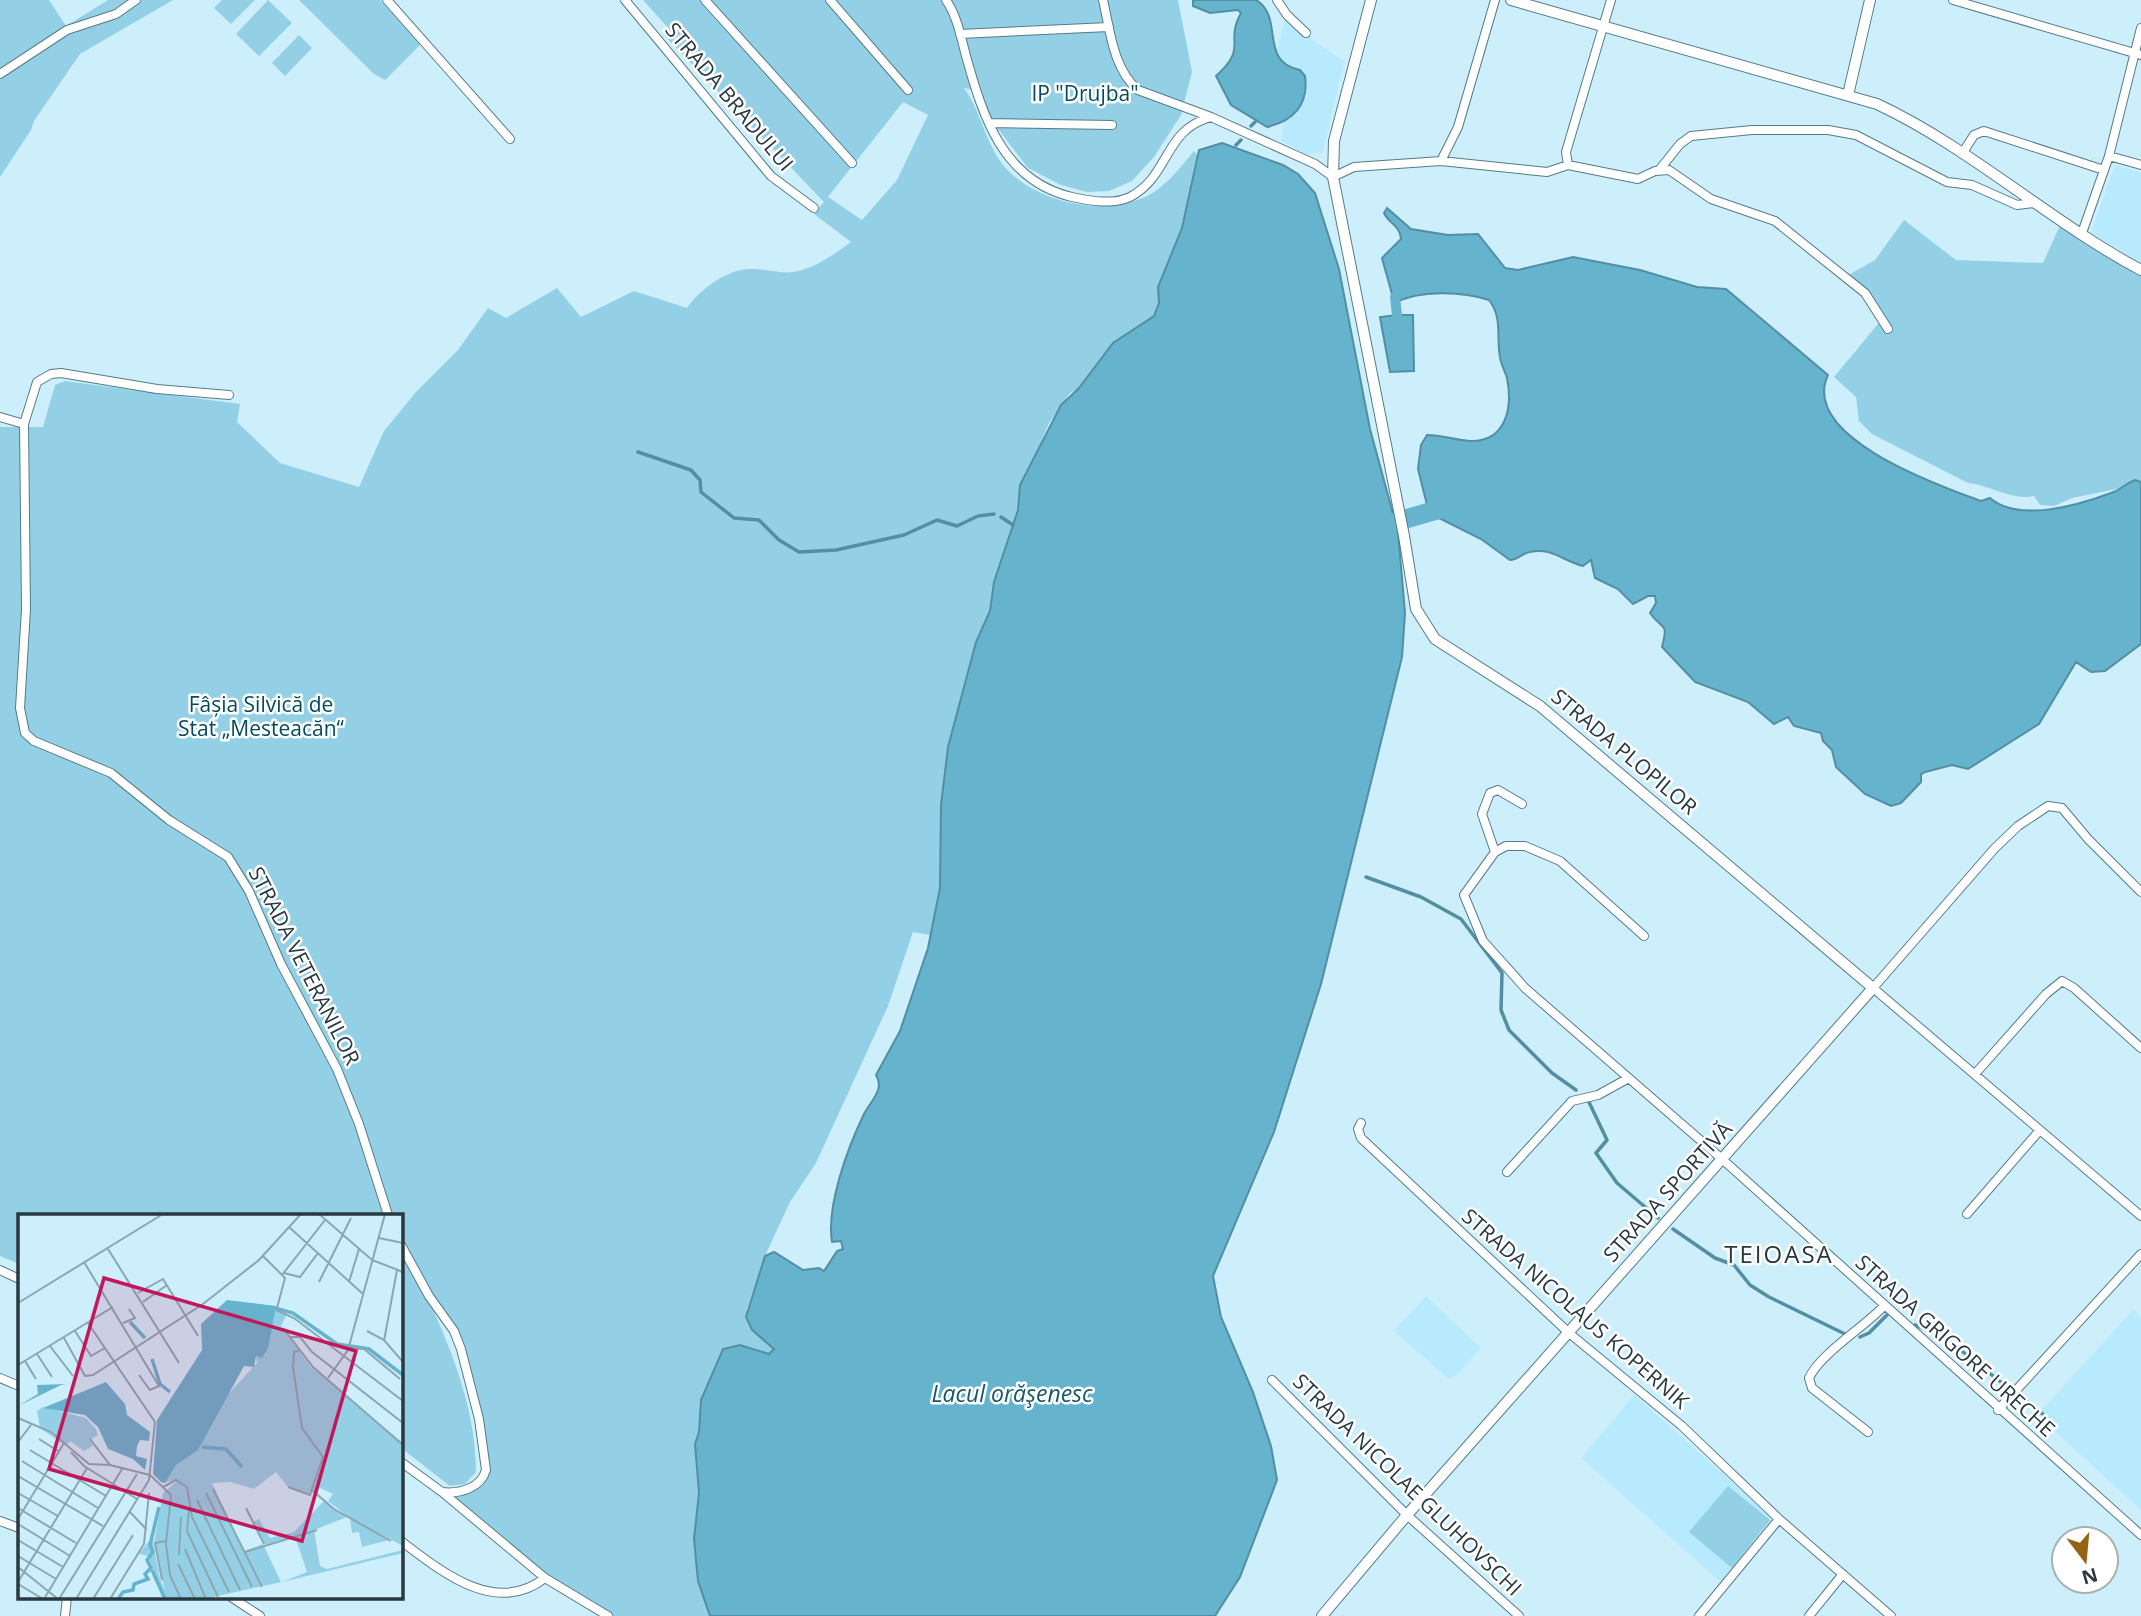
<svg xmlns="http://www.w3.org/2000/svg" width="2141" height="1616" viewBox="0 0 2141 1616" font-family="'Open Sans',sans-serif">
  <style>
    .built { fill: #b7eafd }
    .green { fill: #94d0e5; fill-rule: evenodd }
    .water { fill: #65b3cd; stroke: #538ea2; stroke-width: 2 }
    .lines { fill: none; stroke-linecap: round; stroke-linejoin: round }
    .stream { stroke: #538ea2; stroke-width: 3.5 }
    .canal { stroke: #65b3cd; stroke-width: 10 }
    .river { stroke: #65b3cd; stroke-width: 19 }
    .minor-casing { stroke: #547b88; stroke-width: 10 }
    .tertiary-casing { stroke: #547b88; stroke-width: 12 }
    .minor { stroke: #fff; stroke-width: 8 }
    .tertiary { stroke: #fff; stroke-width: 10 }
    .labels { text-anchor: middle; stroke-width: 5; stroke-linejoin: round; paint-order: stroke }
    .park-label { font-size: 21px; fill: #054b5e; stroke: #fff }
    .street-label { font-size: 21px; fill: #28393f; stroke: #fff }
    .water-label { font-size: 23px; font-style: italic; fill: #17576a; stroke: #fff }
    .quarter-label { font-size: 24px; letter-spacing: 2px; fill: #28393f; stroke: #fff }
    .inset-river { fill: none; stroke: #65b3cd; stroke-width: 3.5 }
    .inset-road { fill: none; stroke: #8ba6b0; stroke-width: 2 }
    .view { fill: #c2185b; fill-opacity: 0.15; stroke: #c2185b; stroke-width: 3.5 }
    .inset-edge { fill: none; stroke: #28393f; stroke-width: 3.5 }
  </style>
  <rect width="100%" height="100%" fill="#cdeffb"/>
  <path class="built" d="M1285,20L1344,62L1323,153L1306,154L1281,141L1284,114L1270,73Z
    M2115,165L2141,173V263L2091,232Z
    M1426,1296L1481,1348L1457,1375L1449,1379L1394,1331Z
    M2133,1310L2141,1317V1510L2037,1415Z
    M1634,1395L1773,1518L1722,1583L1581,1458Z"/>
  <path class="green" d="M0,0H49L66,26L108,0H173L80,54L34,121L31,130L0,177Z
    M222,0H255L231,24L214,8Z
    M268,0L292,23L259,56L236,34Z
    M299,0H380L421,44L385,80L374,74Z
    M643,0H1178L1192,72L1181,115L1154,157L1132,181L1109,191L1087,192L1061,185L1028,168L998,129L988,130L973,90L964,88C981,111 985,142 1003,165C1034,202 1099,216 1143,198C1163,190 1181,167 1194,151L1198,156L1182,228L1158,286L1159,303L1154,316L1113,343L1079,388L1070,393L1049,423L1018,496V510L994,582L990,611L976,642L948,747L941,805L940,888L930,935L913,932L888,1006L816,1163L790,1202L765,1256L747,1309L774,1349L769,1354L740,1345L723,1349L715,1616H605L545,1578L442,1492H458L484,1477L482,1441L454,1331L418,1278C447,1338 476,1404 476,1472L465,1484L450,1486L401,1448V1215H19V1264L0,1256V427H43L55,385L65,381L240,404L237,422L280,463L359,487L384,431L416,392L458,350L488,308L506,318L557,288L581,317L634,291L687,308C699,290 727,269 750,269C765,268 779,274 793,272C815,269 834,254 851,242L814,214L824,202L663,34L669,29ZM903,102L928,115L897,180L862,220L828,197Z
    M299,35L312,48L285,76L272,63Z
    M1904,220L1956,260L2043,263L2062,221L2141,268V484L2072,498L2054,506L2040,505L2034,496C2012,501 1990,485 1968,483L1872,434L1859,421L1856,397L1834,377L1883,318L1845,277L1875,260Z
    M1728,1486L1770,1520L1732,1568L1689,1532Z"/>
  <path class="water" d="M1193,0H1256C1285,17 1258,62 1300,70L1305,76C1309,105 1293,121 1267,127L1231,105L1216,76C1249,46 1224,44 1241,13L1238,10L1210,13L1193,6Z
    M1222,143L1283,165L1298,174L1315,193L1339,269L1370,429L1398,532L1405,613L1402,657L1321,984L1274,1132L1213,1276L1221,1317L1253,1392L1271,1446L1277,1480L1240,1577L1215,1616H710L698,1581L694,1539L699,1493L695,1444L699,1432L701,1400L723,1349L740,1345L769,1354L774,1349L752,1330L746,1317L765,1256L774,1252L803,1270L819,1268L824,1271L837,1251L843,1249L841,1241L832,1242C826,1206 848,1147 864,1114C868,1106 875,1099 878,1090C880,1084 879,1080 876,1075L900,1031L928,948L940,888L941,805L948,747L976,642L990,611L994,582L1018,510L1020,485L1061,405L1079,388L1113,343L1154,316L1159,303L1158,287L1182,228L1199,150Z
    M1387,208L1411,229L1448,235L1478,234L1505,268L1518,270L1573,257L1640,270L1697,287L1726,289L1828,375C1799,437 1940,486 1981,501L1990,498C2019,523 2079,505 2111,493C2120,490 2127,483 2135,480L2141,482V644L2105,671L2091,672L2076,662L2039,724L1968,769L1952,765L1925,772L1921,774V782L1901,803L1891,806L1865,794L1836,767L1832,750L1823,741L1821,733L1794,726L1788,717L1774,724L1748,702L1695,682L1662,647C1669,620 1662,631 1650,613L1656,603L1655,596H1648L1633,604L1618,589L1595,578L1591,560L1583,566C1563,561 1551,547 1530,552C1522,553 1518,560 1510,560L1481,539L1429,513L1418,469L1421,445L1427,435C1442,435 1455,440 1470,441C1506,442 1513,408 1507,378C1505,371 1501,365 1500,357C1496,337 1503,318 1489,300C1461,291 1420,290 1394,303C1391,289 1386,273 1382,258L1401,239C1400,225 1389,224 1384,213Z
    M1397,315H1413L1414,371L1390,372L1380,317Z"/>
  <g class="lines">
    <path class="stream" d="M1251,126L1255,122
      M1236,145L1241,140
      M638,452L691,470L700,480L701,492L734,518L759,520L779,540L799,552L836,550L904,535L937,520L957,526L978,516L994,514
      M1001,517L1013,525
      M1366,877L1421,897L1461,919L1502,973L1501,1010L1509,1030L1552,1073L1576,1090
      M1587,1098L1607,1140L1596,1153L1617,1183L1658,1218
      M1673,1229L1715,1258L1734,1265L1750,1285L1769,1297L1845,1334
      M1915,1325L1943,1336L2007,1387
      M1860,1337L1869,1333L1887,1315
      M2016,1393L2049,1419"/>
    <path class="canal" d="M1395,297L1397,315"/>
    <path class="river" d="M1384,531L1395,522L1454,505"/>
    <g class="minor-casing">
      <path id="minor" d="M387,0L510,139
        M625,0L771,176L814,208
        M705,0L852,163
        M830,0L908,90
        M946,0C957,16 961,37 966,56C983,117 1003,181 1072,197C1090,201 1113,205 1130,197C1171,175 1163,130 1211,117
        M1103,0C1110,30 1113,69 1138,90L1211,117L1315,164L1333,177L1354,167L1441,161L1547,172L1568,165L1638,179L1655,171L1669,170L1711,199L1775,221L1865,293L1888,329
        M1277,0L1287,15L1306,33
        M1953,0L2141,55
        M960,34L1109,27
        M0,74L67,30L116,14L136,0
        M989,123L1112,125
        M1962,154L1974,135L1984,131L2104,170
        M2109,156L2141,165
        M1441,161L1458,127L1495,0
        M1568,165L1566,152L1611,0
        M1660,169L1680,144L1691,136L1752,130H1828L1856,135L1947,182L1972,185L2017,205L2034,203
        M2082,233L2109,156L2141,28
        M229,395L157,389L61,373L51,374L37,382L24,424L26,609L20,708L25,733L34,741L111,773L169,820L228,857L249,891L281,964L337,1069L359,1124L388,1215
        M0,417L24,424
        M1495,852L1482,814L1490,793L1498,790L1522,804
        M2141,892L2088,839L2062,808L2048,806L2018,826L1995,848L1873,988L2141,1216
        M1644,936L1560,861L1525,846H1506L1495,852L1464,895L1483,941L1525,988L1722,1159L2141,1535
        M1975,1074L2046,994L2062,981L2074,988L2141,1048
        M1361,1123L1358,1129L1361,1138L1569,1333L1682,1426L1779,1519L1891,1616
        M1507,1172L1572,1101L1598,1095L1627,1079
        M1967,1214L2040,1130
        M401,1245L429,1296L454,1331L461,1349L479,1419L486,1470C481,1488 460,1494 442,1492
        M0,1270L19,1279
        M0,1378L19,1386
        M1272,1380L1407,1515L1519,1616
        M1998,1410L2141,1254
        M1868,1432L1812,1388L1809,1378C1820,1354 1863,1328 1884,1306
        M401,1462L442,1492L545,1578L608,1616
        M0,1521L19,1528
        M401,1541C443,1573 496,1616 545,1578
        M231,1597L260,1616
        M65,1616L67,1597
        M1699,1616L1779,1519
        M1809,1616L1843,1574"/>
    </g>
    <g class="tertiary-casing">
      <path id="tertiary" d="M1511,0L1877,104C1971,148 2049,221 2141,270
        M1848,95L1870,0
        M1322,1616L1407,1515L1873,988L1540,706L1435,639L1416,609L1404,536L1333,177L1334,141L1371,0"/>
    </g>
    <use href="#minor" class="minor"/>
    <use href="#tertiary" class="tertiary"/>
  </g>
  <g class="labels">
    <g class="park-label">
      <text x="1085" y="101">IP "Drujba"</text>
      <text x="261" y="712">Fâșia Silvică de<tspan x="261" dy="24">Stat „Mesteacăn“</tspan></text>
    </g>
    <g class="street-label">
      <text transform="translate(729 97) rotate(50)" y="7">STRADA BRADULUI</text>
      <text transform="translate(1624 752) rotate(40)" y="7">STRADA PLOPILOR</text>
      <text transform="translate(304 966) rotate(63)" y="7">STRADA VETERANILOR</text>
      <text transform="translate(1668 1192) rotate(-48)" y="7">STRADA SPORTIVĂ</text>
      <text transform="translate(1575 1309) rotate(41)" y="7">STRADA NICOLAUS KOPERNIK</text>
      <text transform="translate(1955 1346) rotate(42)" y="7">STRADA GRIGORE URECHE</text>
      <text transform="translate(1407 1485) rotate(44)" y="7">STRADA NICOLAE GLUHOVSCHI</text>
    </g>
    <g class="water-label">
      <text x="1012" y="1402">Lacul orăşenesc</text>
    </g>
    <g class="quarter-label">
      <text x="1779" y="1263">TEIOASA</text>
    </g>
  </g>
  <g transform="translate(18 1214)">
    <rect width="385" height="385" fill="#cdeffb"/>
    <path d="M257,95L269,100L263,112L293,153L385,229V332L357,317L371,326L344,333L341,318L334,319L332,304L310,287L315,280L302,274L289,280L269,272L258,258L236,275L213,268L194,269L226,337L245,330L263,368L186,385H146L130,342L121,340L134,323L142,365L147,377L136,329L145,279L159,267L169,272L159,266L147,268L158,251L181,233L205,186L239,149L238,142L245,143ZM25,193L68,204L78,215L80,221L72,226L75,232L66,237L52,227L48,232L22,214L19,197ZM306,287L329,303L296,316L302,352L309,355L385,336V339L264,368L289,358L277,322L247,331L235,308L241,305L252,324L276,318Z" fill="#94d0e5"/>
    <path d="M209,86L258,92L250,134L244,144L238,142L236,153L226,152L180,236L158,251L147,269L143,268L135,260L139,206L184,136L183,110ZM88,168L107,190L109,201L132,218L131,227L122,226L119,232L118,242L129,245L127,256L115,245L90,235L80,213L67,201L25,194ZM49,170L43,171L0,192L20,180L19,171Z" fill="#65b3cd"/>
    <path class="inset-river" d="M257,94L275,99L319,130L351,135L385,161M112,108L127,124M134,145L142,170L152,178M184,233L208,235L224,253M134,356L147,385M100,385L105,378L115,376L116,370L130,365L127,360L133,354L129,346L135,338L132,331L141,293"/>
    <path class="inset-road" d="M301,0L354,46L385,58M363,0H385M271,13L345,80M361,24L385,29M90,35L161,149M245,42L267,64L259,94M66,48L141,172L132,176L121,161M266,59L282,63L300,39M264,61L307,6M301,68L333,4M331,68L341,35M120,79L145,65L180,122M125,88L149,71M0,89L145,0M258,96L276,104L385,187M105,109L117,104L111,95M265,114L295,153L385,231M57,117L73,142L87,134M349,117L366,126L385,148M273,123H282L294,138L385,209M46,124L67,162L75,161L185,90L241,46L283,0M366,127L379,56M32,132L55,162M331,134L346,135L382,165M19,140L34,163M7,147L18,165M0,151L95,93M310,164L330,136L367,0M0,204L33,218L71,250L93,251M21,225L40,237M72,225L92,251L132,261M0,228L13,211M12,236L88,282M53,238L66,252L119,285M4,247L80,294M132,261L153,281L148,330L152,361L163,385M0,262L85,312M145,273L158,266L169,273L174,303L211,378M270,273L292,281L305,243L284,214L275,153L276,138L282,136M195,275L244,373M295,277L316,295L373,327M0,279L40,302M188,279L234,373M179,286L222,376M0,294L58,329M228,294L246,330M171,296L169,317L200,383M112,298L129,316M0,305L46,229M0,310L52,342M0,326L45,353M167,335L188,385M227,338L299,316M161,341L163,303M0,342L38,365M160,350L177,385M0,353L40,385M144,366L137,329L148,327M0,368L69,254M0,370L25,385M26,385L104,255M41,385L119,260M58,385L131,266L137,208L70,109M75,385L115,321M92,385L126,330L131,279"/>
    <path class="view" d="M86,64L338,137L284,327L31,255Z"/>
    <rect width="385" height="385" class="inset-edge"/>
  </g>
  <g transform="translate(2085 1560) rotate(164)"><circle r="33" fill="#ffffff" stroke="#a9b0b2" stroke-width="2"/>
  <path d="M0-5L12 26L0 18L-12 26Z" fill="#946314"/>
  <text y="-10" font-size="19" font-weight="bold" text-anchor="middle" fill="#28393f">N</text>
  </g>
</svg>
